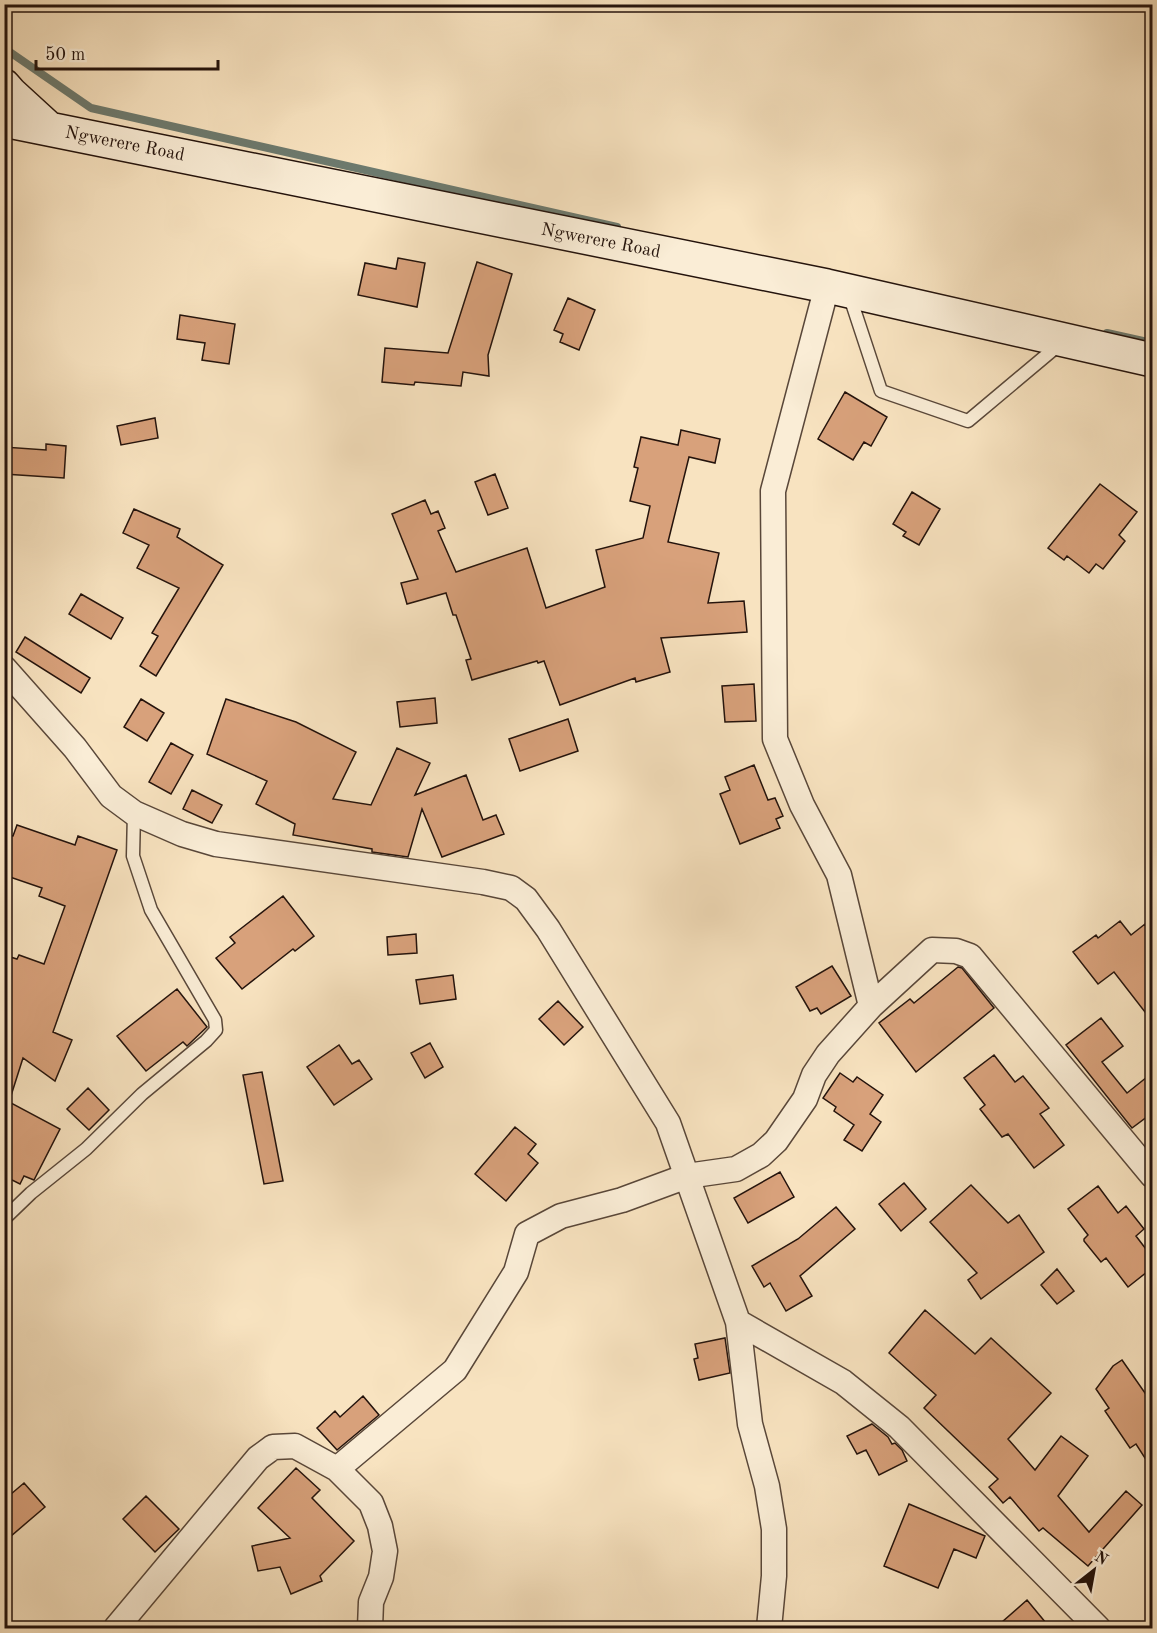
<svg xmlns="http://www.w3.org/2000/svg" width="1157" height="1633" viewBox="0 0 1157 1633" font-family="'Old Standard TT',serif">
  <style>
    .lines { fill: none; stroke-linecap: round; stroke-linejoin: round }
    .stream { stroke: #6d7a6e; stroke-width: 8 }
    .building { fill: #d8a17b; stroke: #24130c; stroke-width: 1.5 }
    .lane-casing { stroke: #594739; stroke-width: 15 }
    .street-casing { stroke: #594739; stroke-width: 27 }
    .secondary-casing { stroke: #24130c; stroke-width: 36 }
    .lane { stroke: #faedd6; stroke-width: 12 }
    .street { stroke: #faedd6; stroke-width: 24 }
    .secondary { stroke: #faedd6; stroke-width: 33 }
    .labels { text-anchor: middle; stroke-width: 6; stroke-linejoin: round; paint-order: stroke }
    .street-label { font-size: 18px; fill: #24130c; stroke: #faedd6 }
  </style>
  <rect width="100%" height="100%" fill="#f8e3c0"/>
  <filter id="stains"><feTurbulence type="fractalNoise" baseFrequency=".00333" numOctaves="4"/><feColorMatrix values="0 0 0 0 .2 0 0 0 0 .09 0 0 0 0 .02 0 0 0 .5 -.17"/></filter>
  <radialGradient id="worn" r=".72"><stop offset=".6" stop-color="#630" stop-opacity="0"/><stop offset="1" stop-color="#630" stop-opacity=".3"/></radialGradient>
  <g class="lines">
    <path class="stream" d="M4,48L91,108L617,227
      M1107,333L1152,343"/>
  </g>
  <path class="building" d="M398,258L425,263L417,307L358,295L365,263L396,269Z
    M477,262L512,274L488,355L489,376L463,372L461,386L415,382L414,385L382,382L385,348L448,353Z
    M568,298L595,310L579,350L560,342L563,334L554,330Z
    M180,315L235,324L229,364L202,360L205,343L177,339Z
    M845,392L887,417L871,446L864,442L853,460L818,439Z
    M155,418L158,438L121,445L117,426Z
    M681,430L720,439L715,463L689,457L668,542L719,553L708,603L744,601L747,632L661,638L670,672L636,682L635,678L560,705L544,661L538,663L537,661L472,680L466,660L471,659L456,615H453L446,593L407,604L401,583L418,579L392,514L425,500L431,514L438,511L445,528L438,531L456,572L527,548L546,608L605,587L596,550L643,538L650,506L630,501L638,468L634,467L641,437L678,445Z
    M46,444L66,446L64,478L4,474V447L46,450Z
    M495,474L508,508L488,515L475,482Z
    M1100,484L1137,512L1119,535L1125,541L1103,569L1096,564L1089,573L1067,556L1064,560L1048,548Z
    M912,492L940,509L919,545L903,536L906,532L893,524Z
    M134,509L180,529L177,537L223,565L156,676L140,666L158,636L152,633L179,588L137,568L149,545L123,533Z
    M81,594L123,618L111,639L69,614Z
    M25,637L90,678L81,693L16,652Z
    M754,684L756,721L725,722L722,686Z
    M435,698L437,723L400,727L397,702Z
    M141,699L164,713L147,741L124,727Z
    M226,699L296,722L356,752L333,799L371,805L397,748L430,763L415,795L466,775L483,820L496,815L504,834L442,857L422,809L408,857L372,852V849L293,835L295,824L256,804L267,781L207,754Z
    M568,719L578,751L520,771L509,739Z
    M171,743L193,755L171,794L149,782Z
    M754,765L768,800L775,798L783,816L776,819L780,828L740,844L720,794L730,790L725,777Z
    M192,790L222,805L212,823L183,809Z
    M17,825L75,845L78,836L117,850L53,1032L72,1040L55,1081L23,1058L9,1102L60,1129L34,1180L24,1176L20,1184L4,1176V955L17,959L19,955L44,964L65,906L39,896L42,888L4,875V835L13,836Z
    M283,896L314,936L295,951L293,949L242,989L216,958L235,943L230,937Z
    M1120,921L1131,935L1145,924L1152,935V1021L1114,972L1098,984L1073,952L1096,935L1098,938Z
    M416,934L417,953L388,955L387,937Z
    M832,966L851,996L821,1014L817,1008L810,1011L796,987Z
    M958,967L962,968L994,1008L916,1072L879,1023L910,999L914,1003Z
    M453,975L456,999L420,1004L416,980Z
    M177,989L207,1027L187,1046L183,1042L146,1071L117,1036Z
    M558,1001L583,1027L564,1045L539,1019Z
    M1101,1018L1123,1046L1102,1062L1127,1093L1152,1073V1113L1132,1128L1066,1045Z
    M430,1043L443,1067L425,1078L411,1053Z
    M339,1045L352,1064L359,1060L372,1079L334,1105L307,1067Z
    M994,1055L1015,1082L1023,1076L1049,1108L1040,1114L1064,1145L1034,1168L1008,1134L1002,1137L980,1109L985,1105L964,1078Z
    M262,1072L283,1181L264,1184L243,1075Z
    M840,1073L853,1082L857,1077L883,1095L870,1114L881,1122L862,1151L844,1140L854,1125L834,1111L836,1107L823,1098Z
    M88,1088L109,1110L89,1130L67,1109Z
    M515,1127L536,1144L528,1154L538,1163L506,1201L475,1174Z
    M780,1172L794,1197L748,1223L734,1198Z
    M904,1183L926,1209L901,1231L879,1204Z
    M971,1185L1008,1223L1019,1215L1044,1252L981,1299L968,1280L977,1273L930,1222Z
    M1098,1186L1118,1213L1126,1206L1144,1229L1136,1236L1152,1257V1268L1128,1287L1106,1258L1101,1262L1084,1241V1239L1088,1235L1068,1209Z
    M836,1207L855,1229L800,1276L812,1296L786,1311L770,1283L764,1287L752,1266L798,1239Z
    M1057,1269L1074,1291L1057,1304L1041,1285Z
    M925,1310L975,1354L991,1338L1051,1393L1008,1439L1035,1470L1061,1436L1088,1456L1058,1496L1089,1532L1126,1491L1142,1505L1088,1566L1043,1528L1039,1531L1010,1497L1003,1503L989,1487L998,1479L924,1408L936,1395L889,1353Z
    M725,1338L730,1373L699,1380L694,1359L698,1358L695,1344Z
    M1122,1360L1152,1403V1469L1136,1444L1130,1448L1105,1411L1109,1408L1096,1389L1113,1366Z
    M363,1396L379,1415L337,1450L317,1428L335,1411L340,1417Z
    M872,1424L888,1437L892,1444L895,1443L902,1450L907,1461L879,1475L866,1450L857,1454L847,1436Z
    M296,1468L320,1490L312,1498L354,1541L320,1576L322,1581L291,1594L280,1567L258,1571L252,1546L290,1538L258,1508Z
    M24,1483L45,1507L4,1542V1500Z
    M146,1496L179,1529L155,1552L123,1519Z
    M909,1504L985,1536L976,1558L954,1549L938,1588L884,1566Z
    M1027,1600L1051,1629H994Z"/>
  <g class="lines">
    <g class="lane-casing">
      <path id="lane" d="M849,294L881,391L968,421L1061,343
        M4,1219L31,1193L86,1149L142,1094L206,1041L216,1030L215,1020L151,910L133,856L134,813"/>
    </g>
    <g class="street-casing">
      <path id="street" d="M827,286L773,491L775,739L802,805L839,875L871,1006
        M4,668L75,748L111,796L134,813L182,834L216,844L483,882L511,888L526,899L548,929L668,1123L738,1322L750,1424L767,1486L774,1529V1576L769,1628
        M738,1322L843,1382L899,1427L1098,1628
        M337,1469L371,1503L380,1526L385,1551L381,1577L371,1602L370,1628
        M116,1628L258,1458L273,1447L295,1446L337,1469L455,1370L516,1272L527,1234L561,1216L622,1200L687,1176L736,1169L761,1155L776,1141L805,1099L814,1075L828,1054L871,1006L932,950L956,951L970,956L1152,1175"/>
    </g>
    <g class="secondary-casing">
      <path id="secondary" d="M4,86L11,94L47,127
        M4,120L827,286L1152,360"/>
    </g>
    <use href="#lane" class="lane"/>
    <use href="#street" class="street"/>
    <use href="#secondary" class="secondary"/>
  </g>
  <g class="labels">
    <g class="street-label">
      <text transform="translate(125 143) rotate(11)" y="6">Ngwerere Road</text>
      <text transform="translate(601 240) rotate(11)" y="6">Ngwerere Road</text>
    </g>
  </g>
  <rect width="1157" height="1633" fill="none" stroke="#f8e3c0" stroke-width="24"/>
  <rect x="6" y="6" width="1145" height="1621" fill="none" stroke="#24130c" stroke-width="3"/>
  <rect x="12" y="12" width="1133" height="1609" fill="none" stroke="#24130c" stroke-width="1.5"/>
  <g transform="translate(1094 1570) rotate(31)" stroke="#faedd6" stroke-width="4.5" paint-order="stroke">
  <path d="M0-4.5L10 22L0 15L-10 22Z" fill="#24130c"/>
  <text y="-9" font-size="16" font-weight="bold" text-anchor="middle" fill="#24130c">N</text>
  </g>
  <path d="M36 60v9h182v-9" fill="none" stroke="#24130c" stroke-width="3"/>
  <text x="45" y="60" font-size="18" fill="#24130c" stroke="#faedd6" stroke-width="4.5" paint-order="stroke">50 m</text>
  <rect width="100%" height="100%" filter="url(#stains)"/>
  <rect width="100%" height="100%" fill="url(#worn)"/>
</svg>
